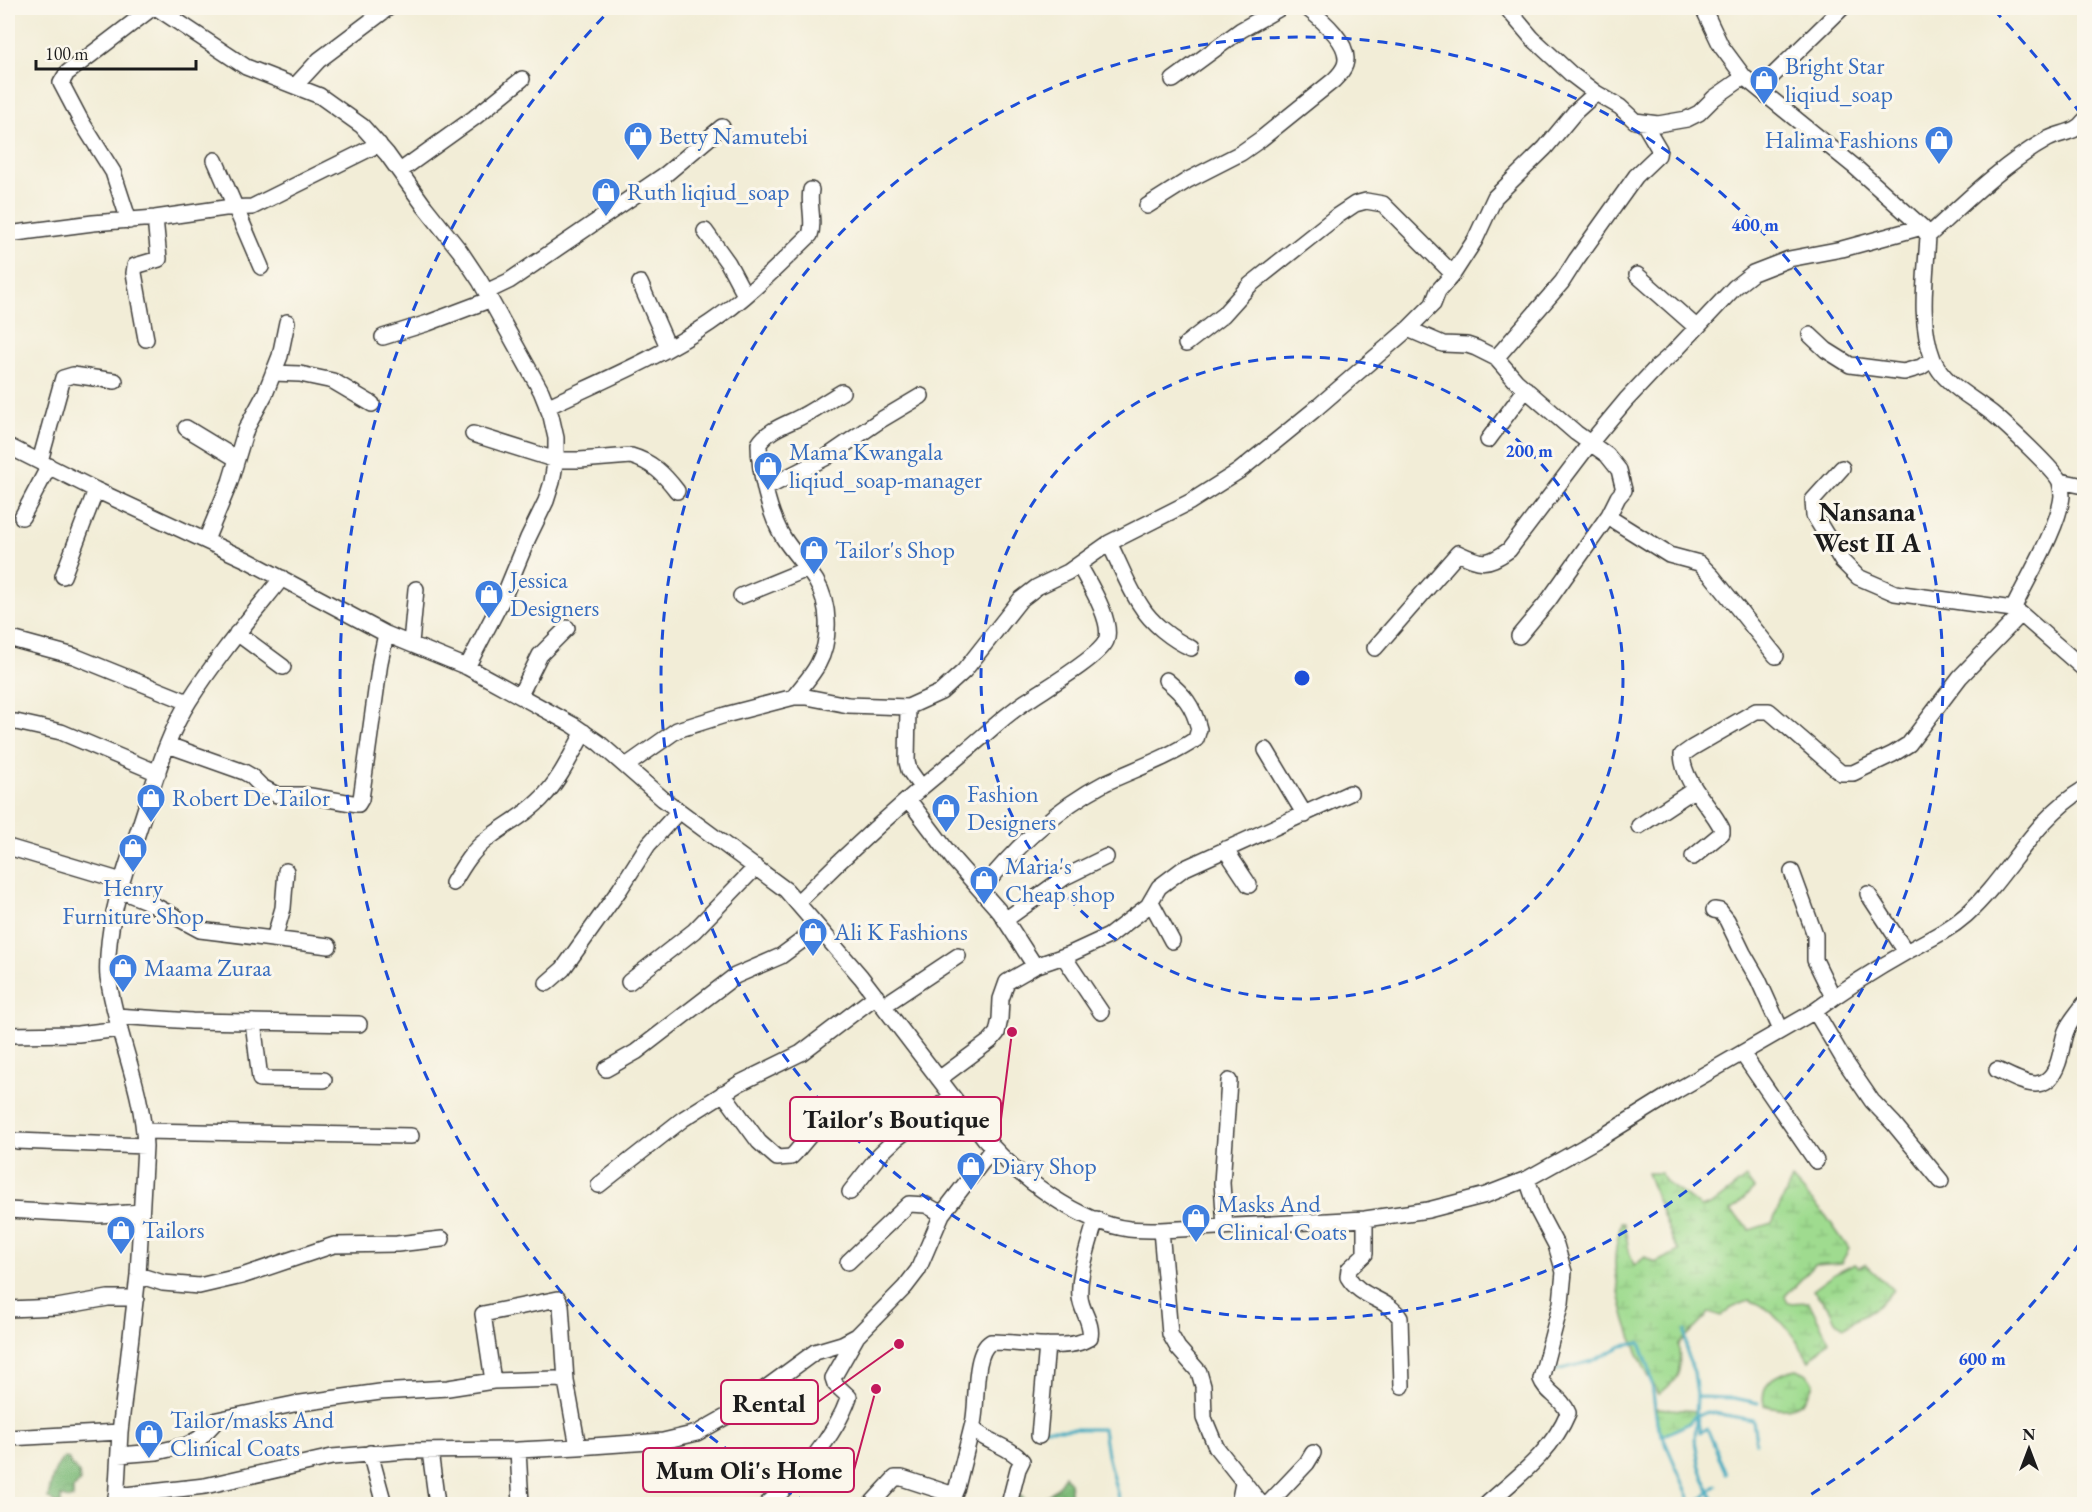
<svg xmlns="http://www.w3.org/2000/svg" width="2092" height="1512" viewBox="0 0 2092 1512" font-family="'EB Garamond',serif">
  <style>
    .forest { fill: url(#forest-crowns); stroke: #4e6c4b; stroke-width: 1.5 }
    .wetland { fill: url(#wetland-marsh); stroke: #5e7c56; stroke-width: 1.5 }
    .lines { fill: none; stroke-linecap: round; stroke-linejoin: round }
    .stream { stroke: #41aac0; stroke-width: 3 }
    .minor-casing { stroke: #3c3b38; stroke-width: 18 }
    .minor { stroke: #fff; stroke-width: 15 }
    .ring { fill: none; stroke: #1d4ed8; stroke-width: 3; stroke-dasharray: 10 8 }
    .labels { text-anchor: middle; stroke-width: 6; stroke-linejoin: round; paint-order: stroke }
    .shop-label { font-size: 24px; fill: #366cbe; stroke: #fbf7ec; text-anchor: start }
    .quarter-label { font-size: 27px; font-weight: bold; fill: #1c1c1c; stroke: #fbf7ec }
    .centre { fill: #1d4ed8; stroke: #fbf7ec; stroke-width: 3 }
    .ring-label { font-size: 18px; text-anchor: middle; font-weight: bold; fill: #1d4ed8; stroke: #fbf7ec; stroke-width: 6; stroke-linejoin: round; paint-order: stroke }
    .leader { fill: none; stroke: #c2185b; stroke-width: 2 }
    .callout-dot { fill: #c2185b; stroke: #fbf7ec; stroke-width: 2 }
    .callout { fill: #fbf7ec; stroke: #c2185b; stroke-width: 2 }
    .callout-label { font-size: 26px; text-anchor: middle; font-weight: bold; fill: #1c1c1c }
  </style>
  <defs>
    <pattern id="forest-crowns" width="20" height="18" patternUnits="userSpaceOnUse" patternTransform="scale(1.5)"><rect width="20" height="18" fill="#7fbb7a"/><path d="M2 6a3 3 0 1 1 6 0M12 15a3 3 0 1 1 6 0" fill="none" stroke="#6da069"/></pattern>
    <pattern id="wetland-marsh" width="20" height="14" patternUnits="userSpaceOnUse" patternTransform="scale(1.5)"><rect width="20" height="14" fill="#9fdb8f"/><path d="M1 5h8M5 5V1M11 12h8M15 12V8" fill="none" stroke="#88bb7b"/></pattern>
  </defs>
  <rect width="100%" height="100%" fill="#fbf7ec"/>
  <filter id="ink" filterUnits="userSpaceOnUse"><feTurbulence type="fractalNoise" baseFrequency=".0167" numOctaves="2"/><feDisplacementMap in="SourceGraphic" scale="12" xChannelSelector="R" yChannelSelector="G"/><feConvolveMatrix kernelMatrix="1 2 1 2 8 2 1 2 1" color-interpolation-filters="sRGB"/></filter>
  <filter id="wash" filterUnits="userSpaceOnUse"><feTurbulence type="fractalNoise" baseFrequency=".008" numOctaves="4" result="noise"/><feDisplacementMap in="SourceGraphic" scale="24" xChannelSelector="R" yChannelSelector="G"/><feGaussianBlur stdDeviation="1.35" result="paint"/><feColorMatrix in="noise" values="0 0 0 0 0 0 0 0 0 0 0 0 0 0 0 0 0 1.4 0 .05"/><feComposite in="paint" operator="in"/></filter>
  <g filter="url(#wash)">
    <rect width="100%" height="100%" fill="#f2edd7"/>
    <path class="forest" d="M64,1458L69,1459L71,1465L79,1473L80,1481L73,1489V1498L68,1499L61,1496V1503L56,1504L48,1498C51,1484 53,1468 64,1458Z
      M1065,1475L1070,1483V1499L1055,1504H1015L1021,1495L1025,1500L1033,1503C1047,1497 1059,1489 1065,1475Z"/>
    <path class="wetland" d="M1647,1173H1660L1667,1183L1701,1207L1710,1206L1746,1178L1754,1189L1731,1211L1750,1230L1772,1223L1792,1179L1826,1216L1849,1249L1841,1263L1815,1265L1785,1296L1788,1303L1809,1302L1829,1341L1809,1361C1795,1337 1777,1309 1749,1300L1730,1309L1721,1316L1709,1312L1706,1317L1679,1344C1680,1372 1683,1376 1659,1394C1637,1361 1621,1313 1616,1274C1613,1257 1617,1240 1621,1223H1624L1629,1251L1634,1266L1645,1257L1655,1263L1679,1251L1673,1241Z
      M1855,1264L1859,1267L1865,1264L1893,1290L1878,1306L1844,1327L1835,1321L1829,1308L1813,1290L1835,1274Z
      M1797,1369L1806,1373L1814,1383C1806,1408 1787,1412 1764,1405C1759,1381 1778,1373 1797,1369Z
      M1656,1408L1696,1411C1694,1426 1674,1430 1662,1436L1657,1423Z"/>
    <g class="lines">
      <path class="stream" d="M1685,1331L1687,1355L1694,1372L1697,1395L1695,1441L1699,1464L1708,1489L1716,1504
        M1549,1372L1592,1361L1622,1346L1640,1343L1650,1370L1657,1423L1692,1504L1704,1497L1716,1485
        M1697,1397L1734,1398L1758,1403
        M1697,1416L1700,1432L1707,1428L1726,1474
        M1045,1427V1429H1103L1107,1455L1120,1504
        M1662,1436L1688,1424L1695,1416L1708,1412L1753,1420L1756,1442"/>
    </g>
  </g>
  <g filter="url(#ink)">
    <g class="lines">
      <g class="minor-casing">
        <path id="minor" d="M157,8L246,67L320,96L362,126L387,154L425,207L460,251L480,281L541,391L551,416L556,438V457L552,482L546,501L528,538L504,596L467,667
          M1512,8L1510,12L1532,38L1571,74L1596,93
          M1703,8L1721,46L1744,77L1855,167L1922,227L1928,236C1926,276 1918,320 1933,359C1944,385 1972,397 1993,414C2005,424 2056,471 2060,482C2061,486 2062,492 2062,496C2059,527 2027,579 2013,609
          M1173,80L1241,30L1280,8
          M295,86L319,60L388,8
          M1759,89L1842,8
          M215,160L261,267
          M400,171L474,118L522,79
          M1147,206L1188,180L1241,153L1261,139L1334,80C1338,76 1343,71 1345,65C1352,44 1321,19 1307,8
          M129,221L113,172L81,121L61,83L67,73L152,8
          M705,231L728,263L745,295
          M8,234L93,223L155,218L225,208L252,207L379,144
          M1928,236C1966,201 2003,164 2048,139C2062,132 2076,133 2084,121
          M1637,275L1696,327
          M640,283L668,347
          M486,292L509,281L666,174L722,127
          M1408,329L1443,344L1467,345L1476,348L1496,358L1516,381L1576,433L1607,455L1619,470L1624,490L1618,497L1609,515L1613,520L1669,555L1699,563L1712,576L1776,656
          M1810,335L1826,350L1850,365L1904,372L1921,367L1933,359
          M383,337L428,323L489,300
          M146,339L134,273L135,266L159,259L155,218
          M1186,344L1223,315L1250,285L1337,216L1355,204L1366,201L1383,204L1453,274
          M1496,358L1562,282L1576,260L1636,176L1658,155L1659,149L1643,122
          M273,373L300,374L333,381L372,404
          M547,407C602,381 660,357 710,323C747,298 778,266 810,235C815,222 808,205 811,190
          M186,428L237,459
          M473,434L556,460H580L631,456C652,462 664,474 677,491
          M1488,440L1526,389
          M8,446L96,490L247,560L386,634L467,667L573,725L599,743L663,799L786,890L861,977L985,1139C1019,1177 1077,1222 1129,1229C1139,1230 1151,1230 1161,1230L1365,1219L1428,1210L1486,1195L1527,1179L1602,1137L1676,1091L1815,1011C1844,989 1876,969 1908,951C1928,940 1948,931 1966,915C2009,876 2033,819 2084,789
          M40,461L63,378L73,375L115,381
          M1842,468L1813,500L1814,515L1842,561L1858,577L1895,593L2013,609L2021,614L2084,669
          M2060,481L2084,486
          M766,488L825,458L879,421L921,396
          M22,517L49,466
          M206,540L230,482L246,429L265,394L280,356L287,322
          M1109,543C1120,564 1128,587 1141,606C1151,623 1173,640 1191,648
          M63,576L96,490
          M741,596L807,569
          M237,633L283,667
          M1519,636L1548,601L1609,515
          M8,638L74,656L188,702
          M411,643L416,589
          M1375,648L1458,553C1481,564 1487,566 1509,550L1591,442L1626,400L1657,367L1673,353L1735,287L1753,273L1789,259L1842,249L1922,227
          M520,695L540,655L567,628
          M794,697C801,687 812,676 818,664C831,640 830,604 816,581C806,565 792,552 783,537C769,514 759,471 759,444C769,428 791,423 806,414C819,407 830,399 842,392
          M908,707L907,762L909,770L921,787
          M16,722L61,732L158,773
          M168,745L244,772L251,776L262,787L277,795H304L358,804L361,799L380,662L386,634
          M1266,750L1305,815
          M626,766L677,730L725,715L794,697H807L848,705L908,707L941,692L964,671L1020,600L1037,587L1068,572L1109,543L1190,502L1239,471L1313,411L1408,329L1433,304L1438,291L1453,274L1475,240L1495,197L1545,148L1575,112L1596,93L1620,107L1635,121L1658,124L1687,119L1699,113L1714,98L1744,77
          M908,799L954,860L1000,912L1035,966
          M1639,826L1695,789
          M8,847L122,881
          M1225,849L1249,885
          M1693,857L1722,833V829C1710,804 1684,785 1682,755L1692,748L1756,711H1769L1841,773H1853L1893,754L1909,744L1960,677L2021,614
          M1792,872L1815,935V960L1833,997
          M453,883C463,866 473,849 490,837C507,824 527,814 542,798C560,780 571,755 584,732
          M119,890L144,900L200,930L329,946
          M981,890C1016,847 1055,809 1105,783C1135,769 1168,758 1196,739L1199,729C1193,705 1184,695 1166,680
          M1868,894L1906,952
          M1151,902L1172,941
          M797,903C850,850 905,800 963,753C986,735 1005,714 1030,699C1046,688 1099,657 1106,641C1114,622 1088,582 1079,565
          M1714,910L1720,911L1727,920L1743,953L1758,979L1781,1030
          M1005,920L1065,877L1106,857
          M274,939L283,908L286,871
          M1064,957L1101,1012
          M629,982L694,931L756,867
          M547,983L563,969L620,889L648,845L679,811
          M883,1006L958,956
          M1815,1011L1844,1060L1872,1101L1894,1124L1941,1181
          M116,1016L192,1021L359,1024
          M253,1022L260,1079L324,1080
          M8,1035L78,1034L120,1029
          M1742,1053L1816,1161
          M606,1069L636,1052L735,976L781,956L819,928
          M1997,1070C2021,1081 2046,1098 2058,1063C2062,1052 2062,1041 2066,1031C2070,1021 2079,1012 2084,1004
          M939,1079L990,1041L997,1033L1000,1019L1001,999L1007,982L1035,966L1070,954L1109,936L1148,906L1159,887L1183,869L1350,793
          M723,1093L759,1142L777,1158L791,1157L795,1153L826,1116
          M144,1131L411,1136
          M17,1141L145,1146
          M599,1185L683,1119L740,1083L801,1053L876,996
          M850,1192L880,1154L897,1138L952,1096
          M8,1210L99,1215L141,1212
          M1365,1219V1254L1349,1269L1348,1277C1361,1299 1388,1298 1400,1318L1402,1386
          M1225,1227L1222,1183L1229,1081
          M1161,1230L1170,1334L1178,1348L1199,1372L1203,1386L1204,1418L1216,1447L1261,1504
          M848,1262L909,1204L926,1205L942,1214
          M138,1275L163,1283L199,1286L242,1276L334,1245L397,1244L442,1239
          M8,1309L57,1307L108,1298H136
          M493,1381L483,1314L558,1299L561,1305L566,1381L578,1447
          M1039,1436L1047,1345
          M8,1438L120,1432
          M518,1450L521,1504
          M430,1451L437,1504
          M370,1453L384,1504
          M119,1455L157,1452L187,1445L200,1438L217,1420L294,1404L380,1392L448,1388L493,1381L556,1379L566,1381
          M116,1496L205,1486L332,1457L406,1451L518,1450L578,1447L663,1441L697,1433L729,1415L815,1352L842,1344L857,1336L905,1287L918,1270L942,1214L993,1148
          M116,1504L120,1432L138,1275L145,1146C143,1088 116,1034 108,977C107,970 108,962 108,955C111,904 130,858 145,810C157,774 168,734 189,701C216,658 250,618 282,578
          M767,1504C799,1478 835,1437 849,1397L835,1384L833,1378L857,1336
          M871,1504L895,1478H902L954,1495
          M950,1504L957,1487L972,1427
          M1009,1504L1018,1469L1022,1461C1009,1445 985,1443 972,1427C979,1409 971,1354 991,1342C1015,1341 1072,1353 1090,1337C1093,1323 1081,1311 1080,1297C1078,1274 1090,1241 1096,1219
          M1239,1504L1243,1483
          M1268,1504L1307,1463L1313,1453
          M1487,1504C1517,1477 1552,1452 1568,1413C1562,1397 1546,1393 1541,1379L1561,1303L1564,1272L1556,1245L1538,1211L1527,1179"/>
      </g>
      <use href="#minor" class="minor"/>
    </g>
  </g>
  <g class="ring">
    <circle cx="1302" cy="678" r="321"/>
    <circle cx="1302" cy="678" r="641"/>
    <path d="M2080 1243A962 962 0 0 1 1797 1503M807 1503A962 962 0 0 1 610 10M1994 10A962 962 0 0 1 2080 113"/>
  </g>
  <defs>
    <g id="shop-pin" transform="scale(1.5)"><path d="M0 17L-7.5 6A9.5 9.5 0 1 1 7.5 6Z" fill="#3f7fe0" stroke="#fbf7ec"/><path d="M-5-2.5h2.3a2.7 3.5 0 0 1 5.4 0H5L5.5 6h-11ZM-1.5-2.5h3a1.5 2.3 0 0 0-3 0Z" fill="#fff"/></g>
  </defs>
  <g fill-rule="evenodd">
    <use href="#shop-pin" x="1764" y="80"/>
    <use href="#shop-pin" x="638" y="136"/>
    <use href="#shop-pin" x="1939" y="140"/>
    <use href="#shop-pin" x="606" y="192"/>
    <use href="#shop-pin" x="768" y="466"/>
    <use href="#shop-pin" x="814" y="550"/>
    <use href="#shop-pin" x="489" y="594"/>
    <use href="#shop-pin" x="151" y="798"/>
    <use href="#shop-pin" x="946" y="808"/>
    <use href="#shop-pin" x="133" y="848"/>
    <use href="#shop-pin" x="984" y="880"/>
    <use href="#shop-pin" x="813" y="932"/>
    <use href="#shop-pin" x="123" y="968"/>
    <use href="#shop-pin" x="971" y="1166"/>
    <use href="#shop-pin" x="1196" y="1218"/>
    <use href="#shop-pin" x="121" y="1230"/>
    <use href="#shop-pin" x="149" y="1434"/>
  </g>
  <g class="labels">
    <g class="shop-label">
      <text x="1785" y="74">Bright Star<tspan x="1785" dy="28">liqiud_soap</tspan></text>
      <text x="659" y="144">Betty Namutebi</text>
      <text x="1918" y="148" text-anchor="end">Halima Fashions</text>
      <text x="627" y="200">Ruth liqiud_soap</text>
      <text x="789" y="460">Mama Kwangala<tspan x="789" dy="28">liqiud_soap-manager</tspan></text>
      <text x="835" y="558">Tailor's Shop</text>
      <text x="510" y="588">Jessica<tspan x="510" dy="28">Designers</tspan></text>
      <text x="967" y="802">Fashion<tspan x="967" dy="28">Designers</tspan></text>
      <text x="172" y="806">Robert De Tailor</text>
      <text x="1005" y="874">Maria's<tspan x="1005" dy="28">Cheap shop</tspan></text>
      <text x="133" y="896" text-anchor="middle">Henry<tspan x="133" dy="28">Furniture Shop</tspan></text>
      <text x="834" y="940">Ali K Fashions</text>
      <text x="144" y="976">Maama Zuraa</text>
      <text x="992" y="1174">Diary Shop</text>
      <text x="1217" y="1212">Masks And<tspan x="1217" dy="28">Clinical Coats</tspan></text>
      <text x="142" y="1238">Tailors</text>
      <text x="170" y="1428">Tailor/masks And<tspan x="170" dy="28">Clinical Coats</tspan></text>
    </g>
    <g class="quarter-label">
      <text x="1867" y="521">Nansana<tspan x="1867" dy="31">West II A</tspan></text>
    </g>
  </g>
  <circle cx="1302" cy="678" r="9" class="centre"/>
  <g class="ring-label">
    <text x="1755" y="231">400 m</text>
    <text x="1529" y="457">200 m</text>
    <text x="1982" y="1365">600 m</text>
  </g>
  <path class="leader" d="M1012 1032L1001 1119M899 1344L818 1402M876 1389L854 1470"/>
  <g class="callout-dot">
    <circle cx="1012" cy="1032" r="6"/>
    <circle cx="899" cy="1344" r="6"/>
    <circle cx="876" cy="1389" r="6"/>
  </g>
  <g class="callout">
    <rect x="790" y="1097" width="211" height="44" rx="6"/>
    <rect x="721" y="1380" width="97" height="44" rx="6"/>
    <rect x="643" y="1448" width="211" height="44" rx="6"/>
  </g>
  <g class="callout-label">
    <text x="896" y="1128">Tailor's Boutique</text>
    <text x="769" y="1412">Rental</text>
    <text x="749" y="1479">Mum Oli's Home</text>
  </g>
  <rect width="2092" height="1512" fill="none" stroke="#fbf7ec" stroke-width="30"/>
  <g transform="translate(2029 1449)" stroke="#fbf7ec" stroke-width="4.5" paint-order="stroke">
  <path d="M0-4.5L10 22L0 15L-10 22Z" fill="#1c1c1c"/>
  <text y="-9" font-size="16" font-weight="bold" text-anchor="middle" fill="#1c1c1c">N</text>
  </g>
  <path d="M36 60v9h160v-9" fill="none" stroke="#1c1c1c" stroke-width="3"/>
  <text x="45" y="60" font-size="18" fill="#1c1c1c" stroke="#fbf7ec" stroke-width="4.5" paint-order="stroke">100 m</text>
</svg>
